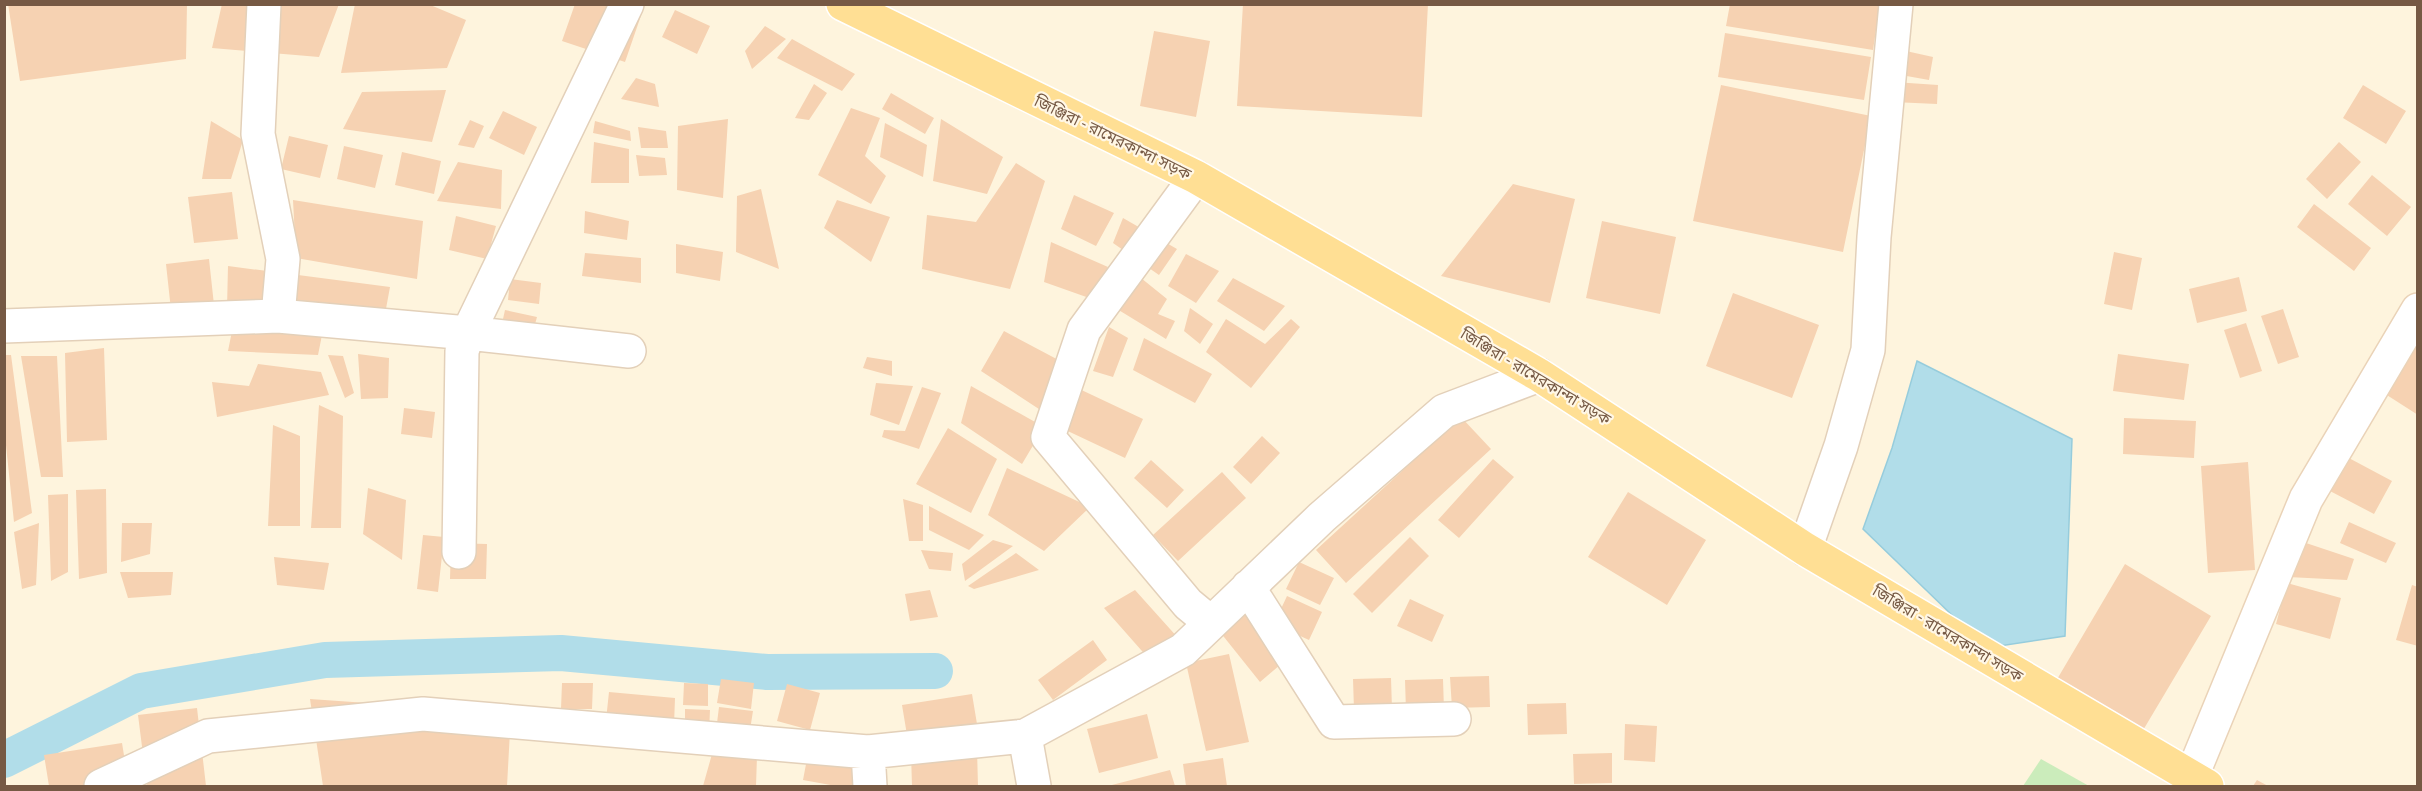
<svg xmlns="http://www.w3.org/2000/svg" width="2422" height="791" viewBox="0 0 2422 791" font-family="Ubuntu,'Noto Sans Bengali',sans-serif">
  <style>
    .green { fill: #cbecbb }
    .water { fill: #b1dde9; stroke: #96ccdc; stroke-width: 1.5 }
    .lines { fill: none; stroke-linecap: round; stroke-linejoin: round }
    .canal { stroke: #b1dde9; stroke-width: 36 }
    .building { fill: #f6d2b2 }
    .street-casing { stroke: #e3d0b9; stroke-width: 36 }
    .secondary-casing { stroke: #ead3b8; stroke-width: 36 }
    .primary-casing { stroke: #fff; stroke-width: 36 }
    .street { stroke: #fff; stroke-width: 33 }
    .secondary { stroke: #fff; stroke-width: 33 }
    .primary { stroke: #ffdf94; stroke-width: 33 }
    .labels { text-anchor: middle; stroke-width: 4.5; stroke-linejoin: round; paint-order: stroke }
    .street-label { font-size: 16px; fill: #765944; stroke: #fff7e6 }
  </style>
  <rect width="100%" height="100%" fill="#fef4dd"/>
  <path class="green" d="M2041,759L2089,786H2023Z"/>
  <path class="water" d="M1917,361L2072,439L2065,636L1986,648L1863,529L1892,448Z"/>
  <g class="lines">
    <path class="canal" d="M4,760L141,691L325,660L561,653L767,672L935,671"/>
  </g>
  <path class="building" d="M8,4H187L186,59L20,81Z
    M222,4H339L319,57L212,48Z
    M355,4H428L466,20L447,68L341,73Z
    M575,4H645L625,62L562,41Z
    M1243,4H1428L1422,117L1237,106Z
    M1730,4H1880L1873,50L1726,26Z
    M675,10L710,26L697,54L662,37Z
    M765,26L786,39L752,69L745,51Z
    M1154,31L1210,41L1196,117L1140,106Z
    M1725,33L1871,57L1864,100L1718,77Z
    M792,39L855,74L842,91L777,58Z
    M1906,51L1933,57L1929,80L1901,75Z
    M636,78L655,84L659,107L621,99Z
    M1894,82L1938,85L1937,104L1893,102Z
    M814,84L827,93L809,120L795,118Z
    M1721,85L1871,116L1843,252L1693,221Z
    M2363,85L2406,111L2386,144L2343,118Z
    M446,90L432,142L343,129L362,92Z
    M891,93L934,118L925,134L882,109Z
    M851,108L880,118L865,156L886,176L871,204L818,175Z
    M503,111L537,127L524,155L489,138Z
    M728,119L723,198L677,190L678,126Z
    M941,119L1003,157L987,194L933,181Z
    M470,120L484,126L474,148L458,145Z
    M211,121L243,140L231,179H202Z
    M595,121L630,131L631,141L593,133Z
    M885,123L927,145L923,177L880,157Z
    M638,127L666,131L668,148H641Z
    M289,136L328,145L320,178L281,169Z
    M594,142L629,149V183H591Z
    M2339,142L2361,162L2327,199L2306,179Z
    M344,146L383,155L375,188L337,179Z
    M402,152L441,161L434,194L395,185Z
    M636,155L665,158L667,175L639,176Z
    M458,162L502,170L501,209L437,201Z
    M1016,163L1045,181L1010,289L922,269L927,215L976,222Z
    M2372,175L2411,207L2387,236L2348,204Z
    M1513,184L1575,199L1550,303L1441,276Z
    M761,189L779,269L736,252L737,196Z
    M232,192L238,239L194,243L188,197Z
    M1074,195L1114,213L1096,246L1061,229Z
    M293,200L423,221L417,279L296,258Z
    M837,200L890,217L871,262L824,228Z
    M2314,204L2371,248L2354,271L2297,227Z
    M585,211L629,221L627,240L584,233Z
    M456,216L496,226L487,259L449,250Z
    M1123,218L1177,249L1159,275L1113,243Z
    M1602,221L1676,237L1660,314L1586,298Z
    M1051,242L1108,267L1092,299L1044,282Z
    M676,244L723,252L720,281L676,273Z
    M2114,252L2142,258L2132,310L2104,304Z
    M585,253L641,258V283L582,276Z
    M1186,254L1219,271L1196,303L1168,286Z
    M209,259L214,305L171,310L166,264Z
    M228,266L390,287L383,325L227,308Z
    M2239,277L2247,311L2197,323L2189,289Z
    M1141,278L1167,299L1158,314L1175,321L1166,339L1117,309Z
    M1233,278L1285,306L1264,331L1217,301Z
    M510,279L541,283L539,304L508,300Z
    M1733,293L1819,325L1792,398L1706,366Z
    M1190,308L1213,324L1200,344L1184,331Z
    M2283,309L2299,357L2278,364L2261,316Z
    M505,310L537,317L532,335L501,328Z
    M1226,319L1265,344L1291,319L1300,327L1251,388L1206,352Z
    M2246,323L2262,371L2240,378L2224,330Z
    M233,326L322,335L318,355L228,351Z
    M1109,327L1128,338L1113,377L1093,371Z
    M1004,331L1066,364L1045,413L981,371Z
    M2418,331V415L2379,390Z
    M1144,338L1212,374L1195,403L1133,370Z
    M104,348L107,440L67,442L65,353Z
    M358,354L389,358L388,398L361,399Z
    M2118,354L2189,364L2184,400L2113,391Z
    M4,355H11L32,513L14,522L4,426Z
    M328,355L343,356L354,393L345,398Z
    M21,356H57L63,477H41Z
    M867,357L892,361V376L863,368Z
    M258,364L321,372L329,395L217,417L212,382L249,386Z
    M876,383L913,386L899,425L870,415Z
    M971,386L1044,427L1022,464L961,423Z
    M1073,386L1143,419L1125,458L1055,425Z
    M922,387L941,393L919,449L882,437L884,430L905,431Z
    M319,405L343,416L341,528H311Z
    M404,408L435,412L432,438L401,434Z
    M1461,417L1491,449L1346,583L1316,550Z
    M2124,418L2196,421L2194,458L2123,454Z
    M273,425L300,436V526H268Z
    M948,428L997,459L971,513L916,484Z
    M1262,436L1280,453L1251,484L1233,467Z
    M2347,457L2392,481L2374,514L2330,491Z
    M1493,459L1514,477L1459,538L1438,520Z
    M1151,460L1184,490L1167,508L1134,478Z
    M2248,462L2255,570L2208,573L2201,466Z
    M1007,468L1090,507L1044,551L988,515Z
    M1222,472L1246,498L1178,561L1153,535Z
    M368,488L406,500L402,560L363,534Z
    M106,489L107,573L79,579L76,490Z
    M1628,492L1706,540L1667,605L1588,557Z
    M68,494V572L51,581L48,495Z
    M903,499L923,505V541H909Z
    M929,506L984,535L969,550L929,530Z
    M2349,522L2396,543L2386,563L2340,543Z
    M39,523L36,585L22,589L14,532Z
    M122,523H152L150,554L121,562Z
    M423,535L444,537L438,592L417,589Z
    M1410,537L1429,556L1372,613L1353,594Z
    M993,540L1013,546L965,581L962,564Z
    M451,543L487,544L486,579H450Z
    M2306,543L2354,559L2347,580L2288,577Z
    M921,550L953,553L951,571L929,569Z
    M1016,553L1039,570L974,589L968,586Z
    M274,557L329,563L324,590L277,585Z
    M1299,562L1334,578L1320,605L1286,589Z
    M2125,564L2211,616L2142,732L2056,681Z
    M120,572H173L171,595L128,598Z
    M2287,583L2341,598L2330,639L2276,624Z
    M2412,585L2418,587V646L2396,640Z
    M930,590L938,617L910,621L905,594Z
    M1135,590L1179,639L1149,659L1104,608Z
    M1287,596L1322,612L1309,640L1274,624Z
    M1410,599L1444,615L1432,642L1397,626Z
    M1244,605L1287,659L1260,682L1216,627Z
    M1093,640L1107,660L1053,700L1038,680Z
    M1229,654L1249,742L1206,751L1186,663Z
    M1489,676L1490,707L1452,708L1450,677Z
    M1391,678L1392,709L1354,710L1353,679Z
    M721,679L754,683L751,709L717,703Z
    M1443,679L1444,710L1406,711L1405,680Z
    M562,683H593L592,709H561Z
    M684,683L708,684V706L683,705Z
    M787,684L820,693L810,730L777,721Z
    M609,692L675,698L674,725L606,720Z
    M972,694L978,730L908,741L902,705Z
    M310,699L511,713L507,786H323Z
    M1566,703L1567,734L1528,735L1527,704Z
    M719,707L753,711L749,736L716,731Z
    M197,708L206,786H147L138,715Z
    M685,709L710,710L709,732L685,731Z
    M1147,714L1158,758L1099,773L1087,729Z
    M1625,724L1657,726L1655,762L1624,760Z
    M122,743L129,786H49L44,755Z
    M977,749L978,786H912L911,753Z
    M1612,753V783L1574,784L1573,754Z
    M712,754L757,756L756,786H703Z
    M1223,758L1227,786H1186L1183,764Z
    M807,759L856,768L852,786H836L803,780Z
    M1170,770L1175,786H1108Z
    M2257,780L2268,786H2253Z"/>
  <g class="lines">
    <g class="street-casing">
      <path id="street" d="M264,4L258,134L283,259L278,316L468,333L629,351
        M1196,177L1084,330L1048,437L1188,604L1211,623
        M4,326L278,316
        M1805,549L1841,446L1868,350L1874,237L1896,4
        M459,552L462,351L468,333L627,4
        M1248,587L1334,722L1454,719
        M1025,736L1034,786
        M868,752L870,786
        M101,786L208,736L423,714L868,752L1025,736L1183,650L1322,517L1444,411L1539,375"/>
    </g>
    <g class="secondary-casing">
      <path id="secondary" d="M2191,778L2306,499L2418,310"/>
    </g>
    <g class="primary-casing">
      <path id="primary" d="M843,4L1196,177L1539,375L1805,549L2207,786"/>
    </g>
    <use href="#street" class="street"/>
    <use href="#secondary" class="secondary"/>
    <use href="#primary" class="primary"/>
  </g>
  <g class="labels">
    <g class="street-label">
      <text transform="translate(1113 137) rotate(26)" y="6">জিঞ্জিরা - রামেরকান্দা সড়ক</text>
      <text transform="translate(1536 376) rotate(31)" y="6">জিঞ্জিরা - রামেরকান্দা সড়ক</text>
      <text transform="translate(1948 633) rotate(31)" y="6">জিঞ্জিরা - রামেরকান্দা সড়ক</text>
    </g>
  </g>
  <rect width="2422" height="791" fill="none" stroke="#765944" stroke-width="12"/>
</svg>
